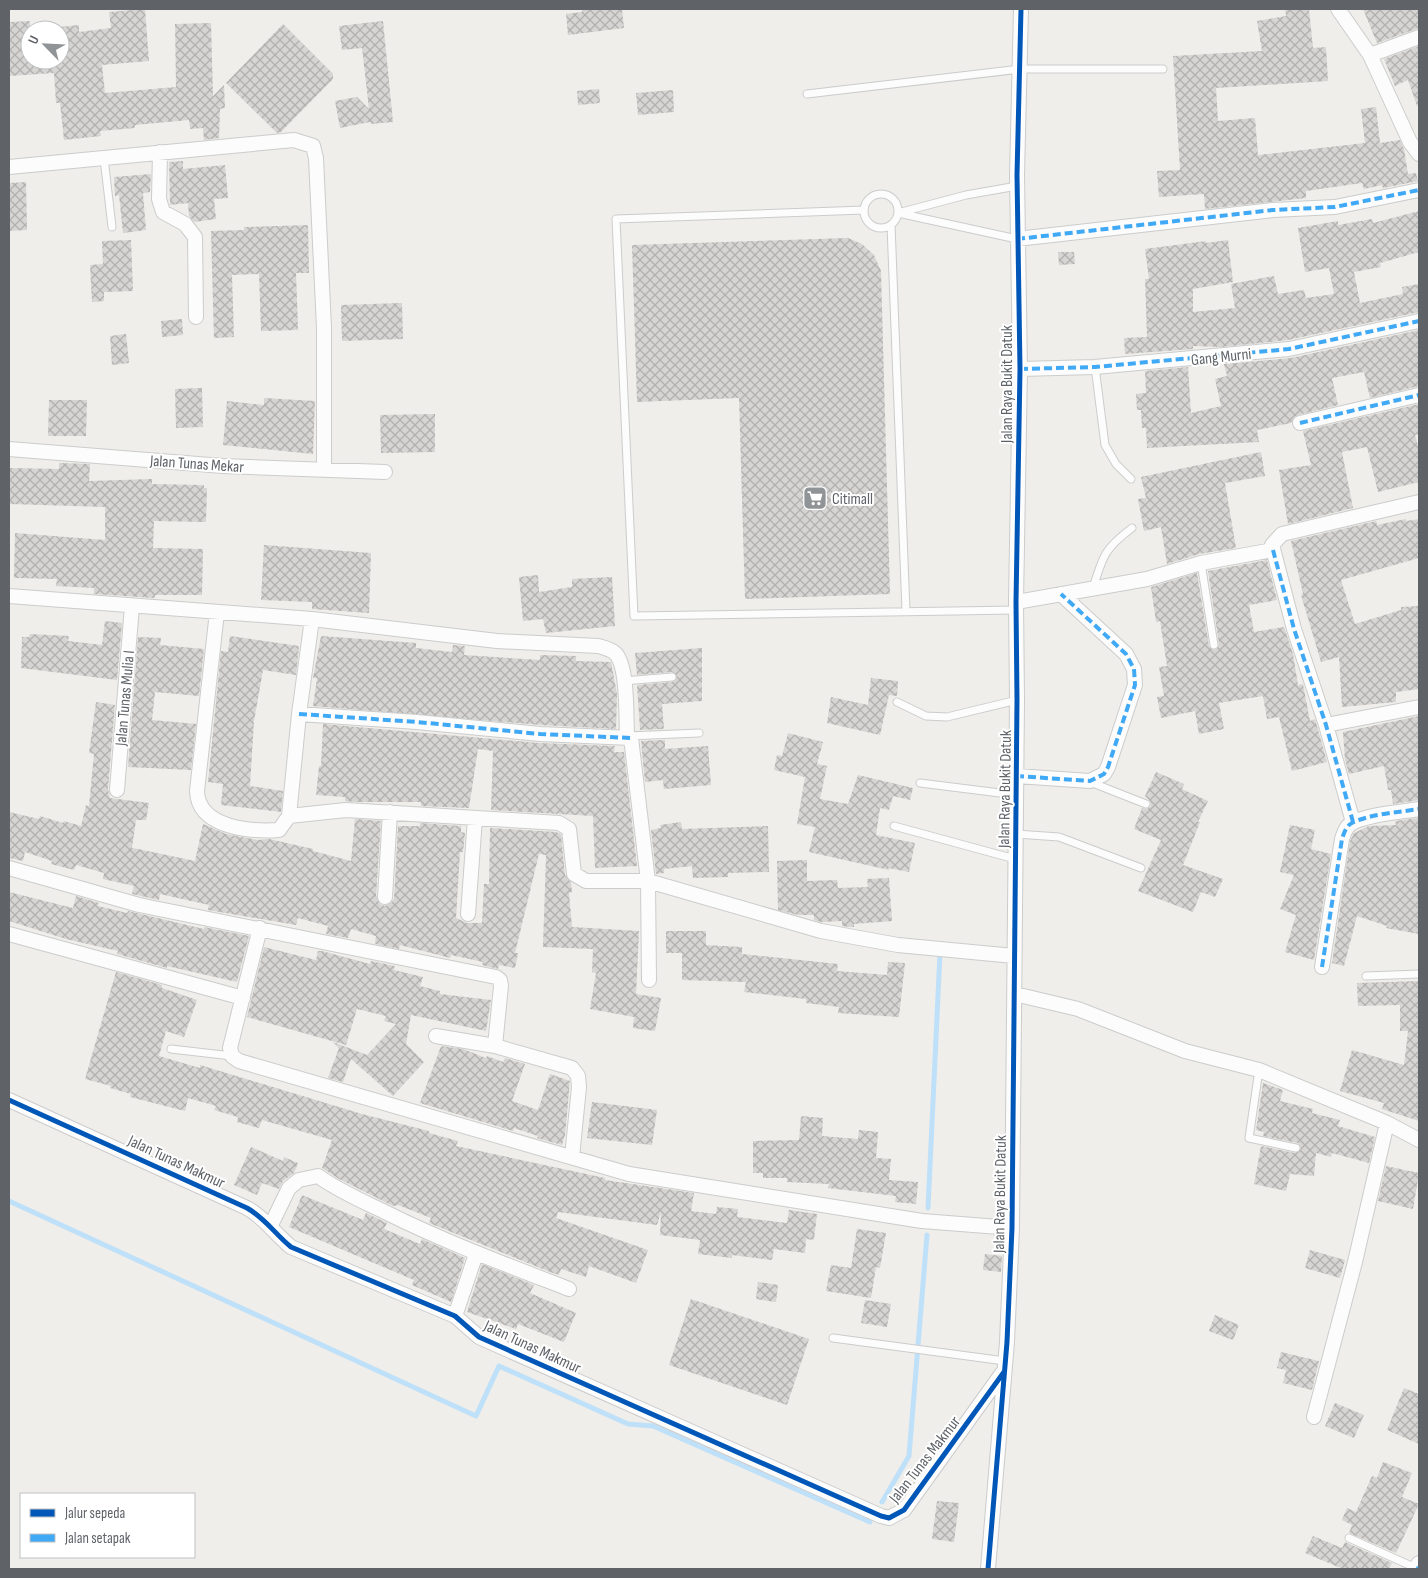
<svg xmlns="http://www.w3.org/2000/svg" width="1428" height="1578" viewBox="0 0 1428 1578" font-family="'Sofia Sans Condensed',sans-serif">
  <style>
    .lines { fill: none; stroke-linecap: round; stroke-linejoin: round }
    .stream { stroke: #bfe0f9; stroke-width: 5 }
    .building { fill: url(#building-cross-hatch) }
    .service-casing { stroke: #cbcccc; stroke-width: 9 }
    .minor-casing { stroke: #cbcccc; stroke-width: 16 }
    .service { stroke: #fdfcfc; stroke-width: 7 }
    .minor { stroke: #fdfcfc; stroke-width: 14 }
    .quiet { stroke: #3fa9f5; stroke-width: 4; stroke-dasharray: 8 4; stroke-linecap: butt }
    .cycleway-casing { stroke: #fff; stroke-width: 8 }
    .cycleway { stroke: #0057b8; stroke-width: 5 }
    .labels { text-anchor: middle; stroke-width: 4; stroke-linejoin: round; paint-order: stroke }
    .street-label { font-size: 16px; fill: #5f6368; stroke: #fff }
    .poi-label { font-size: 16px; fill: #5f6368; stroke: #fff; text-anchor: start }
  </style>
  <defs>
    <pattern id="building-cross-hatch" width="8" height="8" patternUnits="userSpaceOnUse" patternTransform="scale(1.25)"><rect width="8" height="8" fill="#d6d5d3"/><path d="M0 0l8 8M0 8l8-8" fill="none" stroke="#b1b0af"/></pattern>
  </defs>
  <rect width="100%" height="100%" fill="#efeeea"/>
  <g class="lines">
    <path class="stream" d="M9,1201L476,1416L499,1366L628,1424L653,1426L870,1522
      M928,1208L940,953
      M882,1502L909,1456L927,1235"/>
  </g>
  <path class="building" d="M145,9L149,61L102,65L105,93L176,87L175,24L211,23L213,96L224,85L225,108L220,109L219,138L204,140L203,128L190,129L189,120L135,125V128L100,131L101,136L64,140L60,103H56L54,73L9,76V22L30,21V60H60V27L79,25V32L111,28L109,12Z
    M582,9H622L624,28L568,35L566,14L582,12Z
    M1285,9H1309L1313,48L1326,47L1328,81L1216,88L1218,121L1255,118L1258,155L1365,143L1361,109L1376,107L1380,143L1400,140L1404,149L1408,174L1416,173L1418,181L1383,188L1382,185L1364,189L1362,183L1306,191V198L1205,209L1204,194L1159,197L1157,171L1180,170L1173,56L1262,51L1257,21L1286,16Z
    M1363,9H1419V28L1377,43Z
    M383,21L393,122L371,124L370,122L340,128L335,101L357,97L369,109L362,48L342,50L339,26Z
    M283,24L333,74V79L281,132L277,133L226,83Z
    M1419,46V106H1417L1408,80L1395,86L1384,59Z
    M599,89L600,103L578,105L577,91Z
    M673,90L674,112L638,115L636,93Z
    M183,161V169L225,165L228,198L214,199L216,219L194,222L189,216L188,203L170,205L169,162Z
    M151,174L150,192L143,193L146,230L123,233L119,195L115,196L114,177Z
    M26,182L27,230L9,231V183Z
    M1419,211V252L1380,263L1381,267L1354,272L1360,303L1403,294L1402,287L1419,284V312L1288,340L1221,347L1193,346V349L1125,354L1124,338L1147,337L1145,279H1149L1145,249L1206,241V243L1228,240L1233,282L1193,289V312L1235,308L1231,284L1274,276L1278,294L1304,290L1306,298L1334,294L1329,268L1305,272L1298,228L1338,221V225L1372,219L1373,223Z
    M308,225L309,273H296L298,330L261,331L259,274L232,275L234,337L214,338L211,231L244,230V227Z
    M848,238L862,244L874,255L881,271L890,594L745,599L739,398L637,402L632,245Z
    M131,240L133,291L104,292V301L92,302L90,265L103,264L102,241Z
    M1058,252H1074L1075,264L1059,265Z
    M402,303L403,339L342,341L341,305Z
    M182,319L183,335L162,337L161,321Z
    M1419,330V386L1370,398L1364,372L1332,378L1338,405L1298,415L1294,417L1291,423L1257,430L1259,442L1147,448L1146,428H1142L1141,410H1137L1136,394L1146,393L1145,371L1188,367L1191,413L1221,406L1215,379L1227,376L1224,364L1291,358Z
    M126,334L129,363L112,365L110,336Z
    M202,388L203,427L176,428L175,389Z
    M264,398L315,401L313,454L223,445L227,401L264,405Z
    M49,400H87L86,436H48Z
    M1419,404V434L1415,435L1419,449V482L1378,492L1367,447L1342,452L1353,508L1288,524L1279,470L1311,465L1303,431Z
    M435,414V452L381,453L380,415Z
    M1261,452L1265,476L1225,483L1236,548L1199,554L1167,564L1161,527L1144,531L1138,499L1146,498L1141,477Z
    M59,463L90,464L89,481L152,479V484L204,485V488H207L206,522L154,521L153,548L203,549L202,595H155V598L94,594V588L56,586L57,579L14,578L15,533L105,540V507L9,504V468L59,469Z
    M1406,519V521L1419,519V558L1341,580L1355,624L1401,610V607L1419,606V689L1396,692V702L1342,707L1339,657L1321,662L1301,595L1303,594L1291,541L1376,521L1377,525Z
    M264,545L371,553L369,613L312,609V602L261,600Z
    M1267,560L1277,600L1249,605L1254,632L1284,627L1293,654L1298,685L1303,684L1310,721L1315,719L1327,762L1292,771L1279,717L1267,719L1263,696L1219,703L1224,729L1199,734L1195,711L1161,718L1157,697L1164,696L1159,667L1167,666L1160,621L1156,622L1151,587L1197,573L1209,646L1215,650L1219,644L1208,571Z
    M538,575L539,592L572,587V579L612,577L615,626L546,633L543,619L523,621L519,577Z
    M105,621L122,623L117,680L21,668L22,637H29L30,634L69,636L68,641L102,645Z
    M230,636L299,646L296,675L263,670L254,721L250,786L283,791L281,812L221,805L223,784L208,782L221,651L228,652Z
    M321,636L416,643V648L452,652L453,645L465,646L464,655L540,660V655L576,656V661L611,662L617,694L616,729L541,725L313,706L317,678H313Z
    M138,637L161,638L160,645L204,649L199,696L155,692L152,720L196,724L191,770L128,767Z
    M702,648V701L662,704L664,729L640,730L637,685L672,682L677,677L672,672L637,675L635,653Z
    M871,678L898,681L897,696L889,695L880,735L827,723L831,697L868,705Z
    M96,702L115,705L108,789L110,798L149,803L146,820H136L132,848L138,849L195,861L203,824L226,834L258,840L269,839L313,849V851L351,861L355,819L381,821L376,896L380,904L385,906L392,902L394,898L398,826H420V823L461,826V832L465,833L463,852H460L456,918L467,923H482L484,884H489L490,828L556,832L561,834L565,875L571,882L572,892L569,893L572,927L639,931L636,994L661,998L655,1031L633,1028L634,1017L590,1009L596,973L592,972L593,949L543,947L546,855L539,854L515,953H518L515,968L499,965L498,969L482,965L483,962L451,955L450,958L400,945L399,949L375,944L376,936L351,929L348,938L326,934L328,926L298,918L296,925L208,910L209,905L160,894L159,900L132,894L134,886L103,879L104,873L76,865L74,870L51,864L52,861L25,852L23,861L9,858V812L39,819L40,816L63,823L64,821L81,826L86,805L89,806L94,754L89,753Z
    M1419,716V800L1393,804L1391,790H1388L1384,766L1349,774L1345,760L1343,732Z
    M323,724L539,743L615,746L614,752H624L637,866L595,868L593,816L491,810L493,751L478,749L469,808L421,806V802H356L345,801V797L316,795L319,766H321Z
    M788,733L823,742L817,764L827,766L820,799L848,804L858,775L913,788L910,800L893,796L889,810L880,808L876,835L915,843L909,872L888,868L889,870L809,852L815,827L797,824L805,777L774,770L777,755L782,756Z
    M665,740V749L708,746L711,785L664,789L663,780L645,782L641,741Z
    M1156,772L1184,784L1182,789L1208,801L1198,822H1200L1183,865L1223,879L1215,897L1201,892L1193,912L1138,891L1161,840L1134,829L1142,808L1147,809L1151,806L1150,801L1145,796Z
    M1419,818V934L1386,928L1387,926L1357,916L1344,966L1332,963L1350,841L1354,833L1369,826L1396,825L1395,821Z
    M681,822L682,829L768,826L769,872L728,873V877L693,878L692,866L664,869V873L656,874L651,830L661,828L660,825Z
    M1290,825L1315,830L1311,849L1331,854L1314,960L1285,952L1296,915L1280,909L1294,875L1280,872Z
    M807,860V881L837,880L838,888L868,887L867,879L889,878L892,921L854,924V927H849L842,926V921L821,922L814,920V915H798L778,910L777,861Z
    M9,892L73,908L76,896L99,903L98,906L127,913L128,911L204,929V927L249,936L237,982L167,966V968L117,954L118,951L66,939L9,921Z
    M666,931H706V945L742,947V954L838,964L837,971L887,975L888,962L905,963L899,1017L838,1013L839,1007L806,1003V999L744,992L746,982L682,980V953H666Z
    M264,947L316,960L318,951H322L370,964L371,961L395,966L394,970L423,977L420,986L440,991V994L491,1000L486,1031L411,1015L406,1044L424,1062L393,1096L351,1059L343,1082L328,1078L339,1048L333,1042L367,1055L396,1024L384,1021L386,1016L357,1009L346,1045L247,1017Z
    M116,972L162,985V988L197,1000L184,1037L166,1031L159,1056L200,1068V1065L362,1114L429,1131V1133L458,1141L456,1146L605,1178V1180L694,1193L691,1211L716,1214L717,1207L738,1209L737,1217L787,1223L789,1210L817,1214L814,1240L806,1239L805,1253L774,1249L772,1260L732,1255V1258L698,1254L700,1240L660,1235L661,1212L657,1225L558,1212L556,1218L648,1250L636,1283L589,1266L586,1277L561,1269L559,1275L550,1272L434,1225L429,1223L431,1218L398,1205L393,1206L339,1179L322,1168L332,1140L262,1120L259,1128L237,1122L238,1117L214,1110L216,1106L188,1098L185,1111L130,1097L131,1094L110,1088L111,1086L85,1079Z
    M1419,981V1121L1382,1109L1384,1103L1340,1091L1352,1050L1404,1065L1408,1031H1400V1005L1358,1006L1357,983Z
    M441,1046L463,1049L486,1058L487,1056L503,1062L505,1058L525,1064L512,1101L538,1110L550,1074L570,1081L565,1135L562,1145L537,1138L538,1136L514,1128L513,1131L420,1103Z
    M1263,1083L1283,1090L1280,1101L1313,1109L1312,1113L1340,1120L1338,1126L1375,1137L1369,1163L1332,1153L1331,1157L1316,1153L1314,1176L1290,1174L1286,1191L1254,1184L1261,1146L1295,1153L1301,1149L1298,1143L1263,1136L1264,1132L1256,1130Z
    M592,1102L657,1110L652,1145L587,1138Z
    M801,1116L823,1118L822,1136L858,1139L859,1130L878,1132L876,1158L891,1159L889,1180L918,1182L916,1204L895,1202L896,1196L828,1188L829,1184L787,1182V1178H763V1173H753V1141L799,1140Z
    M251,1147L283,1161L284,1157L298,1163L294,1173L283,1181L279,1189L262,1183L257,1195L234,1185Z
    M1386,1166L1419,1173L1413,1209L1378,1201Z
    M302,1195L363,1220L366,1213L387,1223L384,1229L420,1244L422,1239L465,1258L451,1302L412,1285L414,1280L289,1227Z
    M857,1229L886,1233L880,1268L876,1267L871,1298L826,1291L831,1265L851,1268Z
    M1310,1250L1345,1260L1340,1278L1305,1268Z
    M985,1254L1002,1256L1001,1272L983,1270Z
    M482,1264L534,1285L530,1293L576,1313L564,1342L518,1324L516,1329L467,1312Z
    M758,1282L778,1285L776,1302L756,1299Z
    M691,1299L809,1339L787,1405L669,1365Z
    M865,1300L891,1304L887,1327L861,1323Z
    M1215,1315L1239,1325L1233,1340L1209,1331Z
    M1281,1352L1319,1361L1312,1390L1283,1383L1286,1370L1277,1368Z
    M1404,1388L1419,1394V1444L1387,1430Z
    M1335,1403L1364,1415L1354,1438L1325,1426Z
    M1383,1462L1412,1473L1402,1497L1419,1504L1396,1553L1349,1533L1352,1525L1342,1520L1347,1508L1356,1512L1372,1476L1377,1478Z
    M937,1501L959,1503L954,1542L932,1539Z
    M1313,1536L1342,1548L1345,1542L1392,1563L1389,1569H1343L1305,1553Z"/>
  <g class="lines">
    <g class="service-casing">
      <path id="service" d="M807,94L1021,69H1163
        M104,158L112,227
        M1017,186L966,195L898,213L1017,239
        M864 211a17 17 0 1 1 34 0a17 17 0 1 1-34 0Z
        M864,210L616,219L634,616L1016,610
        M891,225L906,611
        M1095,367L1105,445L1116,464L1131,479
        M1201,563L1214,645
        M1093,588C1103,556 1104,549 1132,528
        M623,681L672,677
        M897,702L926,716L947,717L1017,700
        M628,736L699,733
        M1090,782L1146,804
        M920,783L1016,795
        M894,826L1015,859
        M1016,834L1059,837L1141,868
        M1366,976L1419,974
        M171,1049L232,1056
        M1259,1070L1249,1138L1296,1148
        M833,1338L1005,1361
        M1349,1538L1416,1568"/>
    </g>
    <g class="minor-casing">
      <path id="minor" d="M1338,9L1370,55L1410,142L1419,154
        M1370,55L1419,37
        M160,152L159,199L163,212L185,224L195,237L196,317
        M9,167L294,140L313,146L316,158L324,328V469
        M1017,239L1273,210L1335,207L1419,190
        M1020,369L1095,367L1289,349L1419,321
        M1300,423L1419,395
        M9,449L223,466L385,472
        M9,596L312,619L497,641L598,646C605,648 611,649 616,654C628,668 626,717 627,736L631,738L648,881L649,980
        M1016,602L1147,579L1201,563L1273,550
        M217,612L197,791C198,828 251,832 279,830L289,816L346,810L559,823L569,829L574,874L586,881H648L821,931L898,945L1014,956
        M299,714L417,722L540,734L631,738
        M1326,725L1419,707
        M1016,776L1090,781L1104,774L1108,767L1135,685L1134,669L1126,654L1061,594
        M117,790L132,606
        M289,816L299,714L312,619
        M1353,822L1326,725L1294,629L1272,545L1282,534L1419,502
        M9,868L139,905L496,977L500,980L501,986L495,1046
        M385,897L390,812
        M468,914L475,818
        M260,928L230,1048L232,1056L239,1061L629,1174L922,1221L1012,1228
        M9,934L243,998
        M1322,967L1342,839C1344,833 1346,826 1352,823C1369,814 1401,812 1419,809
        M1015,994L1078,1009L1185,1051L1259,1070L1387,1123L1419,1140
        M436,1036L495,1046L572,1068L578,1076L579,1087L572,1157
        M9,1100L247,1208C265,1218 275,1234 291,1247L455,1316L479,1337L881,1516L889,1518L904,1510L1003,1372
        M270,1227L289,1188L299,1180L318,1176C339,1191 362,1201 385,1212C445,1242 507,1265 569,1289
        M455,1316L476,1254
        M1314,1417L1355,1262L1387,1123
        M988,1569L1007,1342L1012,1228L1017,700L1016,602L1020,369L1017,175L1021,9
        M1415,1569L1419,1563"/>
    </g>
    <use href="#service" class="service"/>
    <use href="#minor" class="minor"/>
    <path class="quiet" d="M1017,239L1273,210L1335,207L1419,190
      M1020,369L1095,367L1289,349L1419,321
      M1300,423L1419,395
      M1273,550L1294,629L1326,725L1353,822
      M299,714L417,722L540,734L631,738
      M1016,776L1090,781L1104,774L1108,767L1135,685L1134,669L1126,654L1061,594
      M1322,967L1342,839C1344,833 1346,826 1352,823C1369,814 1401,812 1419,809
      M1416,1568L1419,1569"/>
    <g class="cycleway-casing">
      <path id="cycleway" d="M9,1100L247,1208C265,1218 275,1234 291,1247L455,1316L479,1337L881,1516L889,1518L904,1510L1004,1372
        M988,1569L1007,1342L1012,1228L1017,700L1016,602L1020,369L1017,175L1021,9"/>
    </g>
    <use href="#cycleway" class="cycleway"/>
  </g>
  <defs>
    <g id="supermarket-square" transform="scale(1.25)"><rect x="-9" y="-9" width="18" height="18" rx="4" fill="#919496" stroke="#fff"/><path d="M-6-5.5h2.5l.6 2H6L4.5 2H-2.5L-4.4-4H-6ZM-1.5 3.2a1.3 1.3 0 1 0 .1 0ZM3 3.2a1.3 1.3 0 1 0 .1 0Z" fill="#fff"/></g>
  </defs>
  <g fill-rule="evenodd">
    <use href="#supermarket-square" x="815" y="498"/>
  </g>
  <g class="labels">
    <g class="street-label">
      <text transform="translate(1221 356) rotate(-6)" y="6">Gang Murni</text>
      <text transform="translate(1006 384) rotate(-90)" y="6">Jalan Raya Bukit Datuk</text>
      <text transform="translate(197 463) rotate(4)" y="6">Jalan Tunas Mekar</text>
      <text transform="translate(124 698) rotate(-85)" y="6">Jalan Tunas Mulia I</text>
      <text transform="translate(1004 789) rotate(-89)" y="6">Jalan Raya Bukit Datuk</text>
      <text transform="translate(177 1161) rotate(25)" y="6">Jalan Tunas Makmur</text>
      <text transform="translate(999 1194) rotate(-89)" y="6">Jalan Raya Bukit Datuk</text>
      <text transform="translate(533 1346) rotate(25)" y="6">Jalan Tunas Makmur</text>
      <text transform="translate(924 1459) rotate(-52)" y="6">Jalan Tunas Makmur</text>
    </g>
    <g class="poi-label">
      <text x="832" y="504">Citimall</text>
    </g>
  </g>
  <rect width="1428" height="1578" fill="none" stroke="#5f6368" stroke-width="20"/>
  <rect x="20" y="1493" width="175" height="65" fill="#ffffff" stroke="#bfc1c3"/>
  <rect x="30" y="1509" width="25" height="8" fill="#0057b8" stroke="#bfc1c3"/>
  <text x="65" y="1518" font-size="15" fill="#5f6368">Jalur sepeda</text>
  <rect x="30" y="1534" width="25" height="8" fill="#3fa9f5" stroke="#bfc1c3"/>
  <text x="65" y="1543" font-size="15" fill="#5f6368">Jalan setapak</text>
  <g transform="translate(45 45) rotate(294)"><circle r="24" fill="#ffffff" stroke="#bfc1c3"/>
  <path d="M0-4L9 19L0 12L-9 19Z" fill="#919496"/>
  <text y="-8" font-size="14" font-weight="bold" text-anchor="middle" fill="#5f6368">U</text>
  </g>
</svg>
